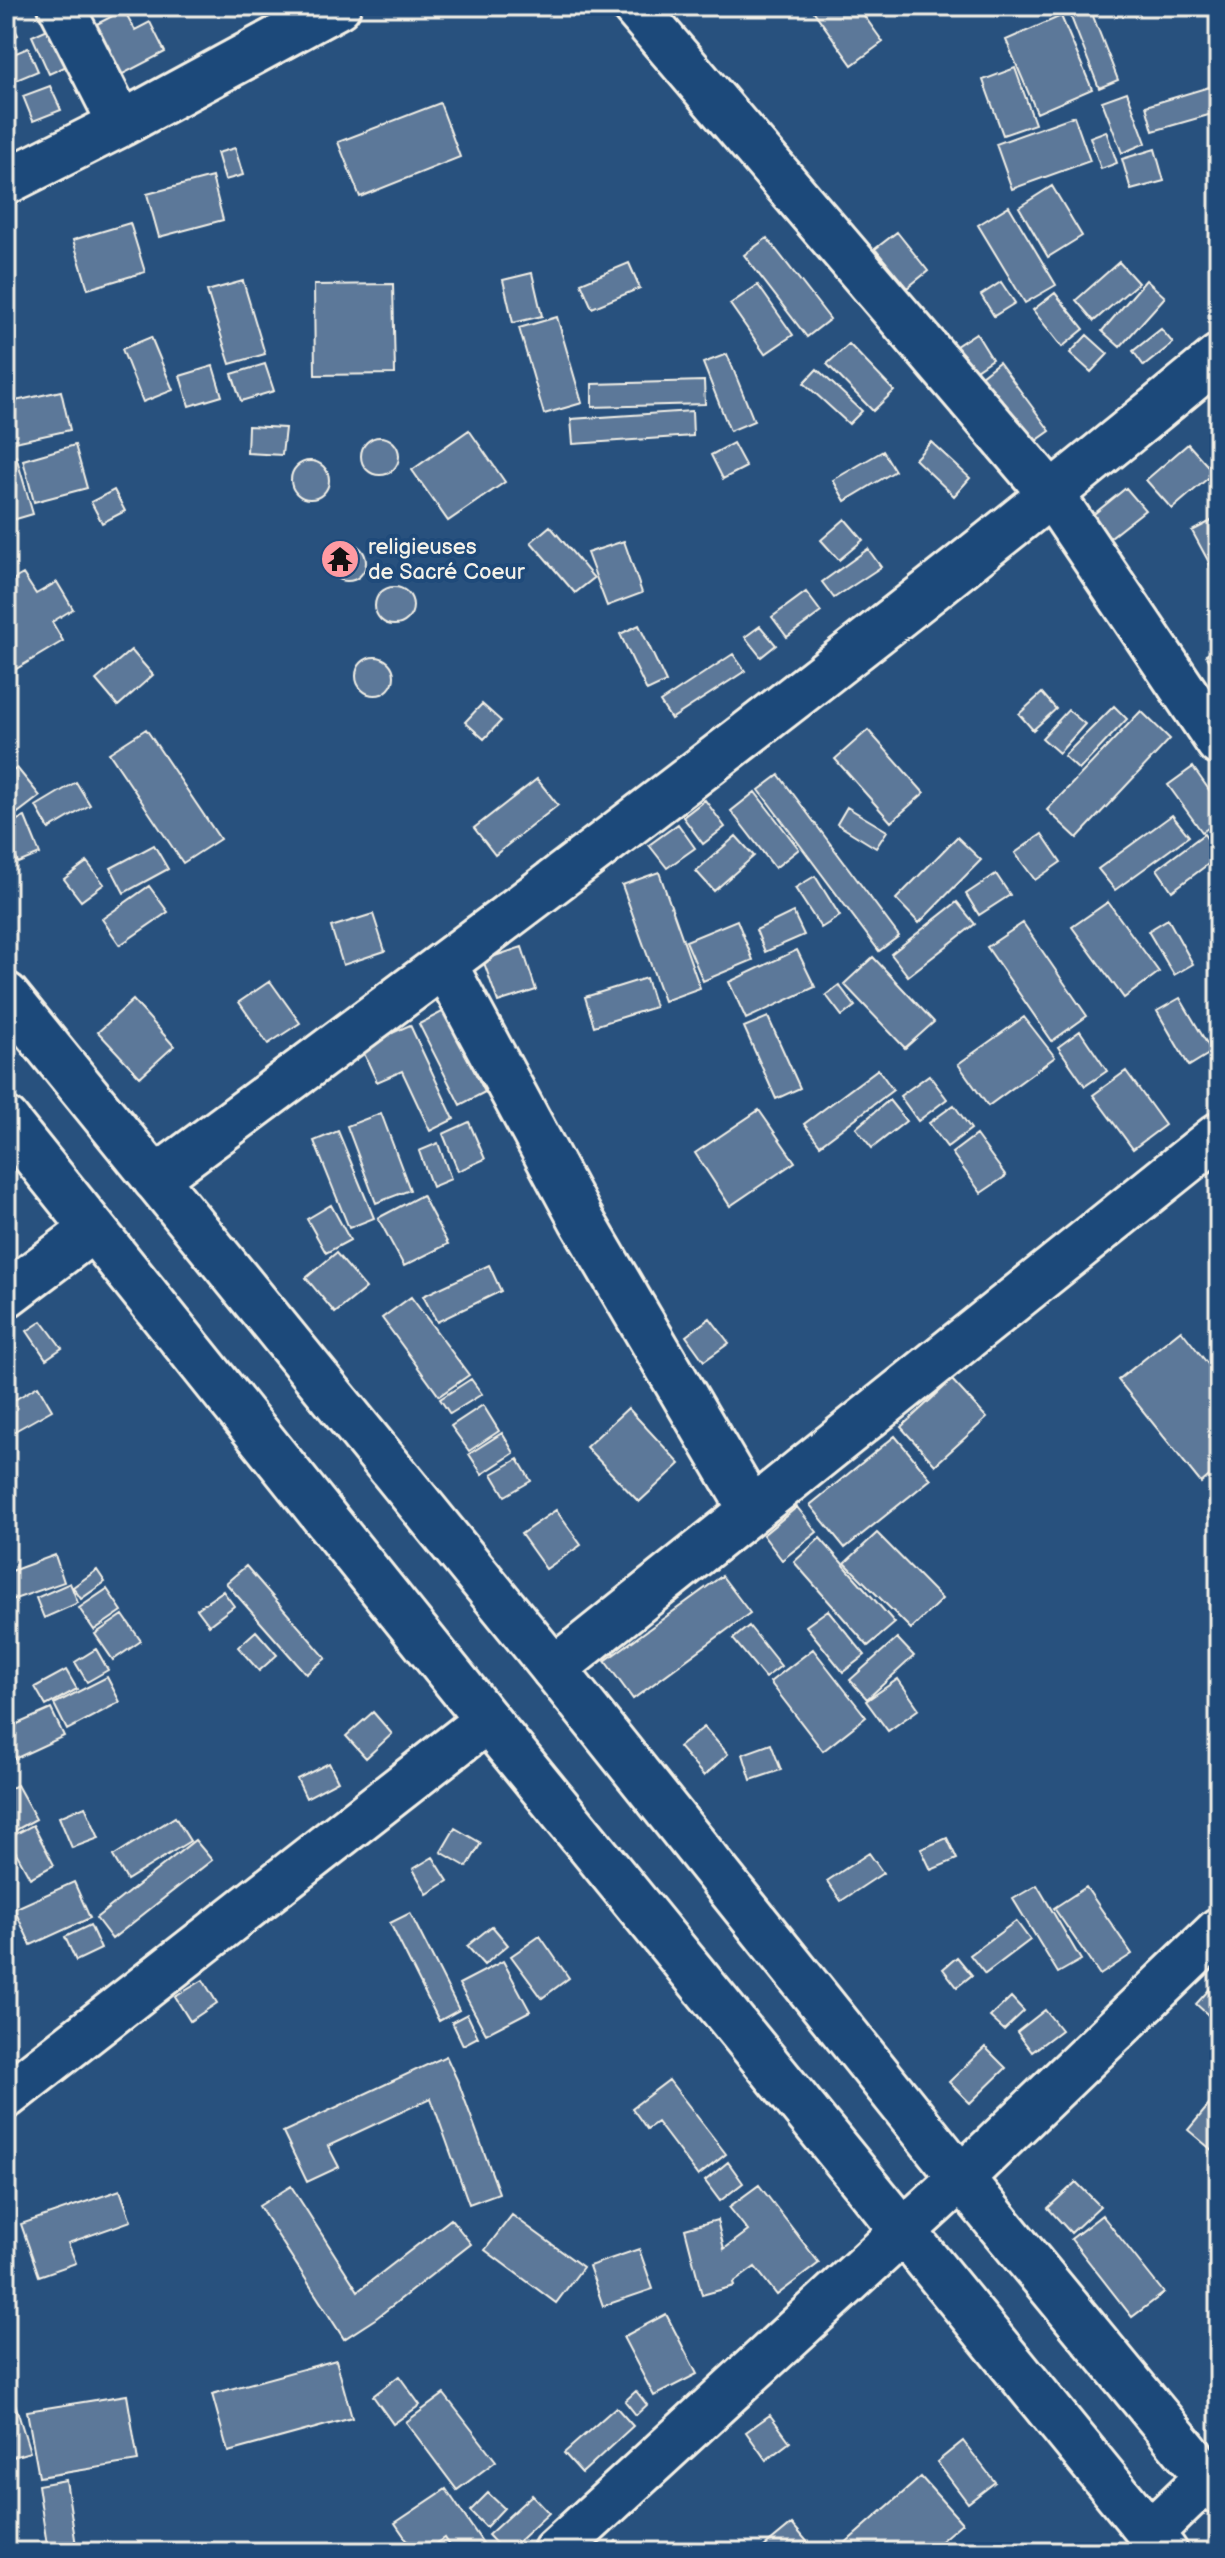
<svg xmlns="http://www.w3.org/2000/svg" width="1225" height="2558" viewBox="0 0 1225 2558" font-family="'Balsamiq Sans',sans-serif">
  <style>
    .building { fill: #5b7899; stroke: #f4f1e8; stroke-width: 2 }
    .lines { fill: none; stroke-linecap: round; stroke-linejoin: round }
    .minor-casing { stroke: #f4f1e8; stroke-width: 50 }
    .major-casing { stroke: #f4f1e8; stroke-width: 50 }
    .minor { stroke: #1f4a7a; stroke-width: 44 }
    .major { stroke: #1f4a7a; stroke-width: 44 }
    .labels { text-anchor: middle; stroke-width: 8; stroke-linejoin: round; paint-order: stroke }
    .poi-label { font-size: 22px; fill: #f4f1e8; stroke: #1f4a7a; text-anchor: start }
  </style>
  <rect width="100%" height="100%" fill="#28517e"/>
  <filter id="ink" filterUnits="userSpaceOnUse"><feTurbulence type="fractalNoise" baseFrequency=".0125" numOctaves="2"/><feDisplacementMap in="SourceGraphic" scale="16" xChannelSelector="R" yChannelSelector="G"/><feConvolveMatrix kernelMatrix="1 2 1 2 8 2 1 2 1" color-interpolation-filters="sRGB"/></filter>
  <g filter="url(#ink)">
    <path class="building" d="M810,6H857L883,42L852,65Z
      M1083,6H1089L1118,80L1099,88L1069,12Z
      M124,10L135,30L150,22L165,52L121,75L95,25Z
      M1061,16L1092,89L1037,113L1006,40Z
      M9,18L18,35L6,42V19Z
      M52,27L69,65L49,74L32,36Z
      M28,48L38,71L14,81L6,57Z
      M1015,68L1035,124L1003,135L983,80Z
      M1219,84V112L1153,131L1146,106Z
      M50,86L61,110L33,121L23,96Z
      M1127,92L1146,143L1122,153L1102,101Z
      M440,103L460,157L360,197L338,142Z
      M1074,116L1090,161L1012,189L996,144Z
      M1106,131L1117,163L1101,169L1090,137Z
      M235,148L243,175L225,180L217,153Z
      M1155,149L1164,181L1131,190L1122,159Z
      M212,177L223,220L159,237L147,194Z
      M1052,186L1082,236L1048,257L1019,207Z
      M1009,206L1056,285L1025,303L978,225Z
      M130,223L145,272L88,289L73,240Z
      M897,232L928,271L907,288L875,249Z
      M767,238L830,319L807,337L744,255Z
      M1119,262L1138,283L1094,321L1076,300Z
      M629,263L640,288L592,308L581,283Z
      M532,273L542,316L513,323L503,280Z
      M1146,280L1165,297L1120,347L1102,331Z
      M243,281L265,354L230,364L207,291Z
      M1001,282L1015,303L994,316L981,295Z
      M393,284L395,374L315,375L314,285Z
      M758,285L793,335L765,354L730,304Z
      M1055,293L1084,329L1062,347L1033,310Z
      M557,317L582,403L544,414L519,328Z
      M1161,329L1173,343L1144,366L1133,351Z
      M976,333L992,359L970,374L953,348Z
      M1087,335L1108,354L1091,372L1070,353Z
      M151,337L173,390L143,402L122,349Z
      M849,344L894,391L873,411L827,364Z
      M727,354L754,421L730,431L703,363Z
      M999,362L1050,431L1026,448L976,380Z
      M265,364L274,391L241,401L232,374Z
      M213,366L222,396L189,406L180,376Z
      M817,369L862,411L849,424L804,383Z
      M704,381L705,404L592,407V384Z
      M61,391L70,430L6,444V403Z
      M692,411L693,436L573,444L571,419Z
      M248,426L285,428L282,455L247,453Z
      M469,430L505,482L448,521L412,470Z
      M361 456a19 19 0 1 1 38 0a19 19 0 1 1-38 0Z
      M931,442L970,478L954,496L915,459Z
      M733,443L746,467L723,479L711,455Z
      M1188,444L1214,473L1172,509L1146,480Z
      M75,445L87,488L34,502L23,460Z
      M883,451L895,471L845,501L833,480Z
      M16,456L33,514L6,522V459Z
      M291 480a19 19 0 1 1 38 0a19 19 0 1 1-38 0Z
      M1126,488L1145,510L1107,540L1089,518Z
      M114,490L125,511L102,523L91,502Z
      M1219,517V578L1218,579L1192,531Z
      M845,519L863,540L839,560L821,540Z
      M550,526L594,578L575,593L531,542Z
      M624,541L642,593L607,606L587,553Z
      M328 562a19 19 0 1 1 38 0a19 19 0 1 1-38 0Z
      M868,549L881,567L834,598L822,582Z
      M23,574L36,594L57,582L73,609L52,622L63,641L11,672L6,663V584Z
      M375 606a19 19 0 1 1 38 0a19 19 0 1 1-38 0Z
      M806,592L821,612L787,637L772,617Z
      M639,625L666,682L647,691L620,634Z
      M760,626L776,645L761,657L745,637Z
      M1219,648V678L1206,655Z
      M131,650L153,675L118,706L96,680Z
      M733,654L745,671L671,719L660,702Z
      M356 676a19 19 0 1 1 38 0a19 19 0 1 1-38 0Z
      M1042,693L1056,709L1033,730L1019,714Z
      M482,704L501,721L484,739L465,722Z
      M1114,706L1127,719L1079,770L1064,756Z
      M1068,710L1085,724L1059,753L1042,738Z
      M1141,711L1170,739L1077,838L1047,810Z
      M146,729L220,839L183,863L109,753Z
      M868,730L924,793L891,822L835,759Z
      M1193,767L1219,804V821L1202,832L1168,785Z
      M17,768L40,796L6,822V776Z
      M779,775L899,936L879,951L759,790Z
      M537,779L558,805L495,855L474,828Z
      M76,782L90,805L49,829L36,806Z
      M755,792L799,849L775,868L731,811Z
      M705,800L725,827L703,844L683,817Z
      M847,807L887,831L876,848L837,824Z
      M1172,815L1189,836L1115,890L1098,869Z
      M25,817L40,854L18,863L6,834V824Z
      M678,824L695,848L667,868L649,845Z
      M1042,834L1061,862L1035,880L1015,853Z
      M1204,834L1219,856L1172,891L1157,869Z
      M736,836L754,856L714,891L696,871Z
      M957,837L981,860L919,923L896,899Z
      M154,845L168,869L124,893L111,868Z
      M87,862L104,884L81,901L64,879Z
      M659,872L700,988L664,1001L622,885Z
      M996,874L1010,895L979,915L966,894Z
      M815,876L840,916L821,928L795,888Z
      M149,886L168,912L120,945L102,919Z
      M957,902L975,924L908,976L891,954Z
      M1108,902L1159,972L1124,998L1072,927Z
      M793,912L804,935L765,952L756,930Z
      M373,914L385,951L343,965L331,927Z
      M1168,919L1193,964L1174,975L1148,931Z
      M737,920L753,960L703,981L686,941Z
      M1023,923L1087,1016L1052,1041L987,947Z
      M522,947L536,990L498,1002L483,960Z
      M797,950L815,987L746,1019L729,982Z
      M873,957L934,1022L905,1048L844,984Z
      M646,978L655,1007L594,1026L585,997Z
      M270,981L300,1023L268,1044L239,1002Z
      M839,985L855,1006L842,1016L826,995Z
      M1180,998L1212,1052L1189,1066L1157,1011Z
      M133,1000L174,1046L140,1077L98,1032Z
      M444,1011L485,1092L460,1105L419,1024Z
      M768,1017L800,1088L776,1099L744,1027Z
      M1024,1017L1055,1057L988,1106L958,1064Z
      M410,1025L454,1119L430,1131L402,1071L377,1082L361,1047Z
      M1080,1031L1107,1071L1085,1086L1058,1047Z
      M878,1069L893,1090L820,1145L804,1124Z
      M1126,1071L1165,1125L1133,1149L1093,1095Z
      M929,1075L947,1099L918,1121L900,1096Z
      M889,1100L906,1121L872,1148L856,1128Z
      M954,1105L971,1129L947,1147L929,1123Z
      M759,1110L795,1162L730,1206L695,1153Z
      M381,1113L410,1190L376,1203L347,1126Z
      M469,1122L485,1159L458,1171L443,1134Z
      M338,1131L374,1218L349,1228L314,1141Z
      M976,1135L1006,1176L981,1193L952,1153Z
      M438,1143L451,1179L432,1187L419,1151Z
      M422,1195L448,1244L404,1266L378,1218Z
      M331,1205L350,1240L326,1253L307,1219Z
      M336,1253L366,1288L335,1313L306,1278Z
      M489,1265L501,1291L437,1322L423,1296Z
      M411,1297L469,1375L439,1396L382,1318Z
      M710,1318L729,1343L704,1361L686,1336Z
      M42,1321L62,1348L46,1359L27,1331Z
      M1181,1330L1219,1378V1468L1201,1483L1118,1380Z
      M471,1379L482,1394L450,1414L440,1399Z
      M952,1380L987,1418L935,1465L901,1427Z
      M38,1386L52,1410L13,1432L6,1420V1405Z
      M483,1405L499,1431L469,1451L451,1426Z
      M628,1408L680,1464L639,1502L586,1447Z
      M502,1433L514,1453L482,1474L469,1454Z
      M895,1436L931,1479L845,1548L810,1505Z
      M518,1459L531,1481L505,1496L492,1474Z
      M797,1507L817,1532L782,1560L763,1535Z
      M556,1510L581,1545L546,1569L521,1534Z
      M877,1533L942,1599L911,1629L845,1563Z
      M820,1538L895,1623L868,1646L794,1562Z
      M55,1555L64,1582L12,1600L6,1583V1573Z
      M246,1566L326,1658L306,1674L226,1583Z
      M97,1570L105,1582L81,1599L73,1587Z
      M722,1576L750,1613L633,1699L605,1661Z
      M70,1583L78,1603L44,1618L36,1598Z
      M107,1589L122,1611L94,1630L79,1608Z
      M223,1591L234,1606L209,1625L197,1609Z
      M828,1610L865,1655L843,1672L806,1626Z
      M123,1615L141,1641L113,1660L95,1634Z
      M749,1626L781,1666L765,1678L733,1639Z
      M256,1631L277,1655L259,1671L238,1647Z
      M897,1638L914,1656L867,1699L850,1680Z
      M96,1649L108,1670L87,1682L75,1662Z
      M813,1649L866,1717L823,1751L770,1682Z
      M66,1670L77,1689L46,1706L35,1687Z
      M107,1677L120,1702L67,1730L54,1704Z
      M898,1679L919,1709L888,1731L866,1701Z
      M51,1709L64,1736L8,1762L6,1729Z
      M373,1712L392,1734L366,1758L346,1736Z
      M704,1727L728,1754L704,1776L679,1747Z
      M771,1744L781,1770L751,1780L743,1754Z
      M329,1763L338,1781L306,1798L297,1779Z
      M17,1785L36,1819L7,1835L6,1791Z
      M85,1806L99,1838L72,1848L59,1817Z
      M175,1817L190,1841L127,1880L113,1856Z
      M33,1825L54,1865L30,1878L8,1838Z
      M455,1828L481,1843L467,1867L441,1852Z
      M947,1838L957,1859L931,1870L921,1849Z
      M195,1840L212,1860L112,1939L96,1918Z
      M869,1853L883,1873L841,1901L827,1881Z
      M433,1857L448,1881L427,1894L413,1869Z
      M74,1882L90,1918L31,1945L14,1909Z
      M1037,1885L1081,1960L1058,1973L1013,1899Z
      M1086,1887L1132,1954L1100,1975L1054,1908Z
      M410,1913L459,2010L439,2021L390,1923Z
      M1016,1921L1030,1940L985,1974L970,1955Z
      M90,1925L101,1949L76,1961L65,1937Z
      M492,1926L508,1945L484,1965L467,1946Z
      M540,1936L569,1978L542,1998L511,1956Z
      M957,1957L972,1975L957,1987L943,1969Z
      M503,1961L530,2011L486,2034L459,1984Z
      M1219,1979V2025L1196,2004Z
      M203,1980L217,2003L190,2021L175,1997Z
      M1011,1997L1024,2011L1004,2030L990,2017Z
      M1045,2010L1061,2030L1032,2052L1017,2032Z
      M467,2014L478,2037L463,2045L452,2022Z
      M985,2047L1006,2068L970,2103L949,2082Z
      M446,2056L459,2084L499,2193L469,2204L431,2098L328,2146L339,2167L307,2182L283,2132Z
      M669,2080L726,2154L698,2176L657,2122L647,2129L632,2108Z
      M1214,2099L1219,2103V2156L1188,2130Z
      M728,2162L743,2183L720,2201L705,2181Z
      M1076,2182L1100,2206L1071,2233L1048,2208Z
      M759,2185L819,2263L777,2295L755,2267L733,2283L734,2286L702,2295L685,2229L717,2220L724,2249L748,2231L729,2207Z
      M291,2186L358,2291L451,2219L471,2244L375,2319L344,2339L259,2206Z
      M120,2190L131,2221L68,2243L76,2263L39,2276L21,2224Z
      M512,2215L583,2267L556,2303L485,2250Z
      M1102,2215L1164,2293L1132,2317L1071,2239Z
      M639,2249L653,2289L603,2306L589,2266Z
      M666,2314L697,2374L654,2396L623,2337Z
      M336,2360L352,2418L228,2452L212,2394Z
      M6,2374L30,2452L6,2459Z
      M399,2376L420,2405L393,2424L373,2396Z
      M636,2391L647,2405L636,2415L625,2401Z
      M444,2394L496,2461L457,2490L406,2422Z
      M127,2395L138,2461L39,2477L27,2411Z
      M616,2407L633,2426L582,2473L564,2453Z
      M770,2415L790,2442L766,2460L746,2432Z
      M963,2441L995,2482L968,2503L937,2462Z
      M921,2477L962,2523L928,2552H835Z
      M66,2480L77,2552H48L38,2485Z
      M446,2489L489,2552H453L444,2538L424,2552H415L395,2523Z
      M488,2493L504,2508L486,2527L470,2511Z
      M532,2495L549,2513L507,2552H504L488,2535Z
      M792,2524L816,2552H758Z
      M616,2541L626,2552H605Z"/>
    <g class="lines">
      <g class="minor-casing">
        <path id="minor" d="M61,6L121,124
          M634,6L1052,495L1219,743
          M6,182L121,124L338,6
          M445,966L581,1219L751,1509
          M155,1179C516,913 874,643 1219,357
          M6,1295L92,1230
          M554,1669L1219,1135
          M6,2096L487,1720
          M555,2552L961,2178L1219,1930"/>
      </g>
      <g class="major-casing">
        <path id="major" d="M6,995L554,1669L961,2178L1219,2491
          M6,1120L487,1720L1165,2552
          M1150,2533L1208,2477"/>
      </g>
      <use href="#minor" class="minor"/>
      <use href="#major" class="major"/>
    </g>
  </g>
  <defs>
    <g id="temple-disc" transform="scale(2)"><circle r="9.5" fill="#ff9aa2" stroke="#1f4a7a"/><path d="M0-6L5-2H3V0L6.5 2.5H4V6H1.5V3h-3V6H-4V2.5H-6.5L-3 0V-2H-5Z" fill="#111"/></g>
  </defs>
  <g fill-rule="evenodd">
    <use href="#temple-disc" x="340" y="559"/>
  </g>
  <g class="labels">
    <g class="poi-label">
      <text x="368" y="554">religieuses<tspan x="368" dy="25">de Sacré Coeur</tspan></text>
    </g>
  </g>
  <rect width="1225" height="2558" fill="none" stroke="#1f4a7a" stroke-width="32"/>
  <rect x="16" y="16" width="1193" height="2526" fill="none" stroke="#f4f1e8" stroke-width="3" filter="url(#ink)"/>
</svg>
